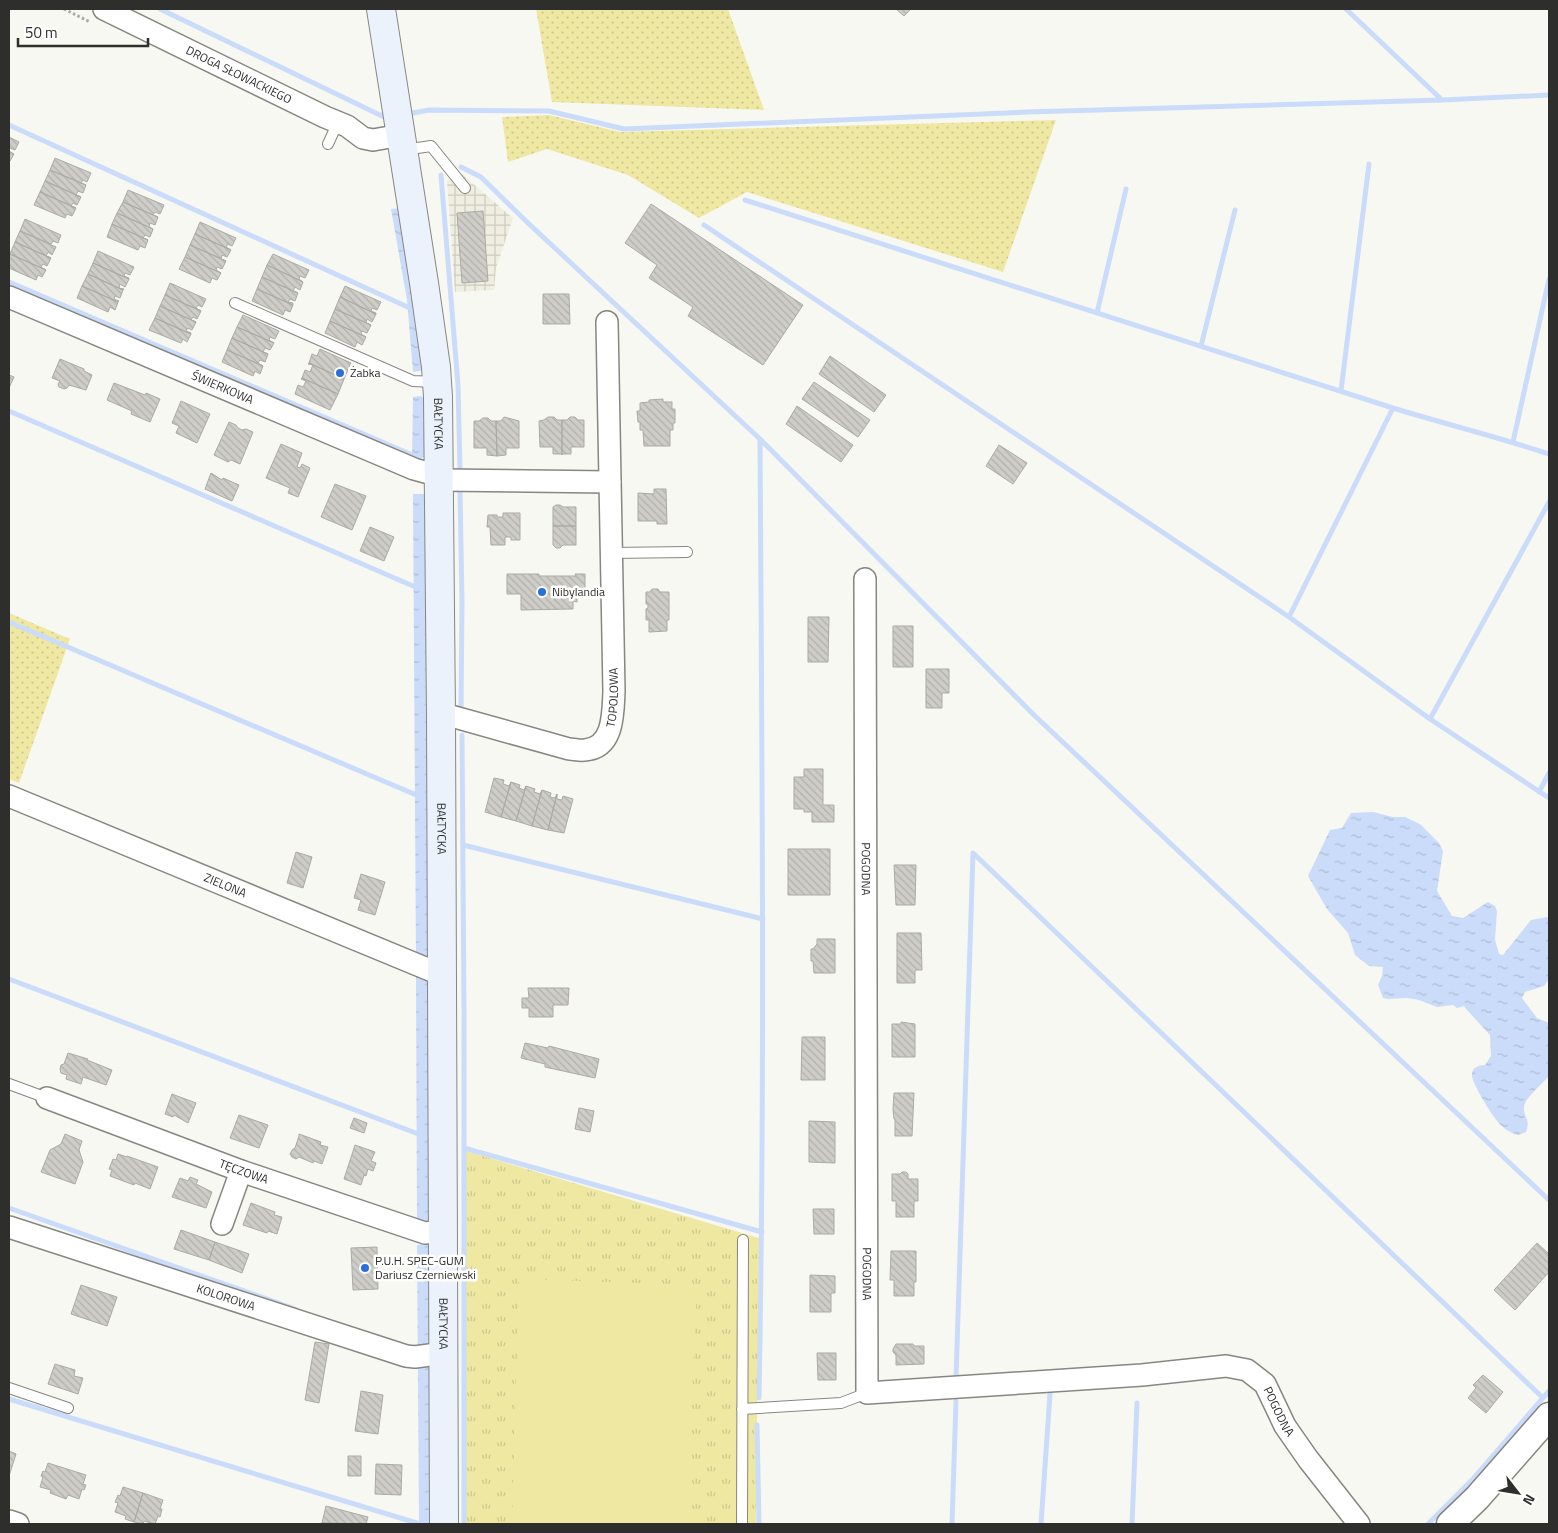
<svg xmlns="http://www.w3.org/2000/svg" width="1558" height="1533" viewBox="0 0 1558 1533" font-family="'Titillium Web',sans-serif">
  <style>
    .industrial { fill: url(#industrial-grid) }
    .grass { fill: url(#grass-dots) }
    .park { fill: url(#park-tufts) }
    .pitch { fill: #efe8a3 }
    .water { fill: url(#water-ripples) }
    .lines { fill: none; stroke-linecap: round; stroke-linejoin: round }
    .stream { stroke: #cadcf9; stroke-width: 5 }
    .building { fill: url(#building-back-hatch); stroke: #ababa5 }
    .service-casing { stroke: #878681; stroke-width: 12 }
    .minor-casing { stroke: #878681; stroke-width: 24 }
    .tertiary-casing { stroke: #878681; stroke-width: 29 }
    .secondary-casing { stroke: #878681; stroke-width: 30 }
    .path { stroke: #ababa6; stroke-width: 3; stroke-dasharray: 2.5 2.5; stroke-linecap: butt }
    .service { stroke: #fff; stroke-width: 10 }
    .minor { stroke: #fff; stroke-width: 21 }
    .tertiary { stroke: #fff; stroke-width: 26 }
    .secondary { stroke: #ebf2fc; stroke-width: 28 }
    .poi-dot { fill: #2a6eda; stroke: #fff; stroke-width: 2 }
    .labels { text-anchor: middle; stroke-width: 5; stroke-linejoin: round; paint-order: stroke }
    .street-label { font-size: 12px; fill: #2e2e2c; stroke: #fff }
    .poi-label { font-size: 12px; fill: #2e2e2c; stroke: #fff; text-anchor: start }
  </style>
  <defs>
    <pattern id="industrial-grid" width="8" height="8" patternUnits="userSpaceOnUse" patternTransform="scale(1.25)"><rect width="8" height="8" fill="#efeee1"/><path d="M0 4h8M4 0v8" fill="none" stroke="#cdccc1"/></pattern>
    <pattern id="grass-dots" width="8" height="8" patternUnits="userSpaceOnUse" patternTransform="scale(1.25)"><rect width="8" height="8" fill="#efe8a3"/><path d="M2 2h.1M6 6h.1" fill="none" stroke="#cdc78c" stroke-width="1.8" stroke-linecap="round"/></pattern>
    <pattern id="park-tufts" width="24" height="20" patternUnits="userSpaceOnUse" patternTransform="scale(1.25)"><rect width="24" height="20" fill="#efe8a3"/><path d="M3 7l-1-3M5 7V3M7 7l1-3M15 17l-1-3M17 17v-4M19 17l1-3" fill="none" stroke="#cdc78c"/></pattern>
    <pattern id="water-ripples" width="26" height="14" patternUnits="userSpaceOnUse" patternTransform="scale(1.25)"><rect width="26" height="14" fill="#cadcf9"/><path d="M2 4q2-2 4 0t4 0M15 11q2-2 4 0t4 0" fill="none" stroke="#aebdd6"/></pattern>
    <pattern id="building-back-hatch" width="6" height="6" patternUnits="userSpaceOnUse" patternTransform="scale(1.25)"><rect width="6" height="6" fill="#cecdc8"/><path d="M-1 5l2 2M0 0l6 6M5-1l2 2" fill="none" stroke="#b1b0ac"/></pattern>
  </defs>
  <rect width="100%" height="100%" fill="#f8f8f2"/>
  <path class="industrial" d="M457,170L513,218L496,268L494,290L455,292L447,181Z"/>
  <path class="grass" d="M536,9H728L764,110L552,102Z
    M549,115L620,132L1056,120L1003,272L747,192L699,218L628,175L547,149L508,162L502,117Z
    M9,613L70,639L19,783L9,779Z"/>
  <path class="park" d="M466,1151L759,1238L756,1524H466Z"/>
  <path class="pitch" d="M519,1279L697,1285L686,1524H512Z"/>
  <path class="water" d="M401,208L425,370L413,372L407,300L391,209Z
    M420,396L426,398L428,454L422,458L412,457L413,397Z
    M413,494H428L433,960L416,959Z
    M1373,812L1393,817H1405L1420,824L1439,843L1443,851L1437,891L1452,916L1463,918L1488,902L1495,906L1497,911L1495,940L1499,954L1503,955L1531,920L1547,917L1549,918V979L1544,986L1525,992L1522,998L1537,1018L1549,1023V1076C1543,1083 1523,1100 1524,1108C1524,1120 1531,1118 1526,1132L1518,1135C1510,1133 1503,1128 1498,1122C1491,1114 1473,1085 1472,1076C1471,1068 1478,1065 1485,1065L1491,1056L1490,1035L1467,1010L1464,1006L1457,1008L1453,1005L1437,1007L1419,1000L1407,998L1388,999L1383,998L1378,985L1382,976L1383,967L1369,966L1355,955L1348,933L1327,909L1308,876L1330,830L1342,828L1351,813Z
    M416,976L433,981L432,1221L426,1222L417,1221Z
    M426,1244L432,1246V1524H419L417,1245Z"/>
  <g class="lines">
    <path class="stream" d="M160,9L382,116
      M1346,9L1442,100
      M413,113L429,110L549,111L624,129L1027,112L1442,100L1549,95
      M9,125L412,309
      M461,167L481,177L528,223L760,439L1034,715L1549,1200
      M441,175L458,385L460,469
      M745,200L1393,408
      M704,225L1289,617L1430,719L1549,798
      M9,282L417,457
      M1097,313L1126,189
      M1201,346L1235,210
      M1341,391L1369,164
      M9,411L420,589
      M1513,442L1549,279
      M460,492L462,602L461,708
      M1289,617L1393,408C1445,424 1498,437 1549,454
      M9,622L421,797
      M1430,719L1549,502
      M462,735L464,1011V1524
      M1539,792L1549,773
      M463,845L763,919
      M9,979L421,1135
      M464,1148L762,1232
      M9,1208L295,1309
      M956,1378L973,853L1543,1398
      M759,1398C765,1078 762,759 760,439
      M9,1399L420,1524
      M757,1425L759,1524
      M952,1524L956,1401
      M1041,1524L1050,1394
      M1132,1524L1137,1403
      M1428,1524L1473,1479L1549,1391"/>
  </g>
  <path class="building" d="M896,9H911L904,16Z
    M9,137L19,142L15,150L10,148L9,151Z
    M9,151L14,154L10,161H9Z
    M55,158L91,173L87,182L83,180L81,183L86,185L50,170Z
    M50,170L86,185L83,193L78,191L76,195L81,197L45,181Z
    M45,181L81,197L77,205L73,203L71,206L76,208L40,192Z
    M128,190L164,205L160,214L155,212L153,215L158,217L123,202Z
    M40,192L76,208L72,216L67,214L65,218L34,205Z
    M123,202L158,217L155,225L150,223L149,227L153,229L117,213Z
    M651,204L803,305L763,365L688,316L693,307L649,278L657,265L625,243Z
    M483,211L488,281L462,283L457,213Z
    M117,213L153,229L150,237L145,235L143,238L148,240L112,224Z
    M25,219L61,235L58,243L53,241L51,244L20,231Z
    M200,222L236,238L232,246L228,244L226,247L231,250L195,234Z
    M112,224L148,240L145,248L140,246L138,250L107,237Z
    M20,231L56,247L52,255L48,252L46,256L51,258L15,242Z
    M195,234L231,250L227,257L222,255L221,259L226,261L190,245Z
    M15,242L51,258L47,266L43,264L41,267L46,270L10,254Z
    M190,245L226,261L222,269L217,267L216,270L221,273L185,257Z
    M98,251L134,267L130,275L125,273L124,276L129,278V279L93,263Z
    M10,254L46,270L42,277L38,275L36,280L9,268V256Z
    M273,254L309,270L305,278L300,276L299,279L303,282L267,265Z
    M185,257L221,273L217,280L212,278L210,283L179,269Z
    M93,263L129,279L125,287L120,284L119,288L124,289L123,290L88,274Z
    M267,265L303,282L300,290L295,287L293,291L298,293L262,277Z
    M88,274L123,290L120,298L115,296L114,299L119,301L118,302L82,286Z
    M262,277L298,293L295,301L290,299L288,302L293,303V305L257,289Z
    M170,283L206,299L202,307L198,305L196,308L201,311L165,295Z
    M82,286L118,302L115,310L110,307L108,312L77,298Z
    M345,286L381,302L377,310L372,308L371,311L376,313V314L340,297Z
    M257,289L293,305L290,312L285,310L283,315L252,301Z
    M543,294H569L570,324H543Z
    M165,295L201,311L197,319L193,317L191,320L196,322L160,306Z
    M340,297L376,314L372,322L367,319L366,323L371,325L335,309Z
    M160,306L196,322L192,330L188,328L186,331L191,333V334L155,318Z
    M335,309L371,325L367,333L362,331L361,334L366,337L330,321Z
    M243,315L279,331L275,339L270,337L269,340L274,343L237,327Z
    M155,318L191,334L187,342L183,339L181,343L149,330Z
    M330,321L366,337L362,345L357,342L355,347L325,333Z
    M237,327L274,343L270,350L265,348L263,352L268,354L232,338Z
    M232,338L268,354L265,362L260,360L258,363L263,366L227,350Z
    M320,349L351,363L344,379L309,363L312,354L317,356Z
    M227,350L263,366L260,374L255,371L253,376L222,362Z
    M830,356L886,395L874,412L819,374Z
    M60,359L84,369V371L92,375L86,390L69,385L67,388L64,389L59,387L58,384L60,381L52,378Z
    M309,363L344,379L338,394L302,378L305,370L310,372L313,365L308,364Z
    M9,375L14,377L9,388Z
    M302,378L338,394L330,410L295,394L298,385L303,387L306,381L301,379Z
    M814,382L870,420L858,437L802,399Z
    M114,383L145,395L146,393L160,399L150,422L131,414L132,411L107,400Z
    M663,399V402H672V409H675V423H673V430H670V446H644L643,430H640V422H638L637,411H640V403L649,402V400Z
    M181,401L210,414L197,443L176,433L179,426L172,423Z
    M797,406L853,445L841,462L786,424Z
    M504,417L519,421V448H506V455L497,456L496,421H501Z
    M548,417H554L557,420H562V455L561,454H553V447H540L539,421L544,420Z
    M570,417H575L578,420H584V447H571V454H563L562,455V420H567Z
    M483,418H488L491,421H496L497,456L487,455V448H474V421H479Z
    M229,422L236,425L238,428L242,430L246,429L253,432L240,464L231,460L228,462L214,455Z
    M281,444L302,453L297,467L300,468L302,464L310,468L298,497L288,493L290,488L266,478Z
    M999,445L1027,463L1013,484L986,466Z
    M211,473L222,480L223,478L239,485L232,501L205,489Z
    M335,484L366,496L352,530L321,517Z
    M654,489H666L667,524H657V521H638V493L654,494Z
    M556,505H560L563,507H576V526H553V507Z
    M503,513H520V540H511V537H505V545H491L490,527H487L488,515H497V517H503Z
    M553,526H576V545H563L560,548H556L553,545Z
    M370,527L394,537L384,561L360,551Z
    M507,574H539V576H576L575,574H585V589H577V602L573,601V609L521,610V594H507Z
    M652,589H658L660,592H669V620H667V631L649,632V620H646V609L648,608V604H646V592H650Z
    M808,617H829L828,662H808Z
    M893,626H913V667H893Z
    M926,669H949V693H942V708H926Z
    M804,769H823V805H834V822H812V812H804V809H794V777H804Z
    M494,778L504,780L503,784L509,786L511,782L501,817L485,812Z
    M511,782L520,785L519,788L524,790L526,786L516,821L501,817Z
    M526,786L535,789L534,792L540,794L542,790L532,826L516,821Z
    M542,790L551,793L550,797L555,798L557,794L548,830L532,826Z
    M557,794V799L562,800L563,796L573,799L564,833L548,830Z
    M788,849H830V895H788Z
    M296,852L312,857L303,888L287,883Z
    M894,865H916L915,905H896Z
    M361,874L385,882L375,915L358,910L361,900L354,898Z
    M897,933H921L922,970H915V983H897Z
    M817,939H835V973H814L813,961H811V949H813L817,944Z
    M528,988H569L568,1005H553V1017H529V1008H522V998H529Z
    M901,1022L915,1024V1057H892V1024H901Z
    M802,1037H825V1080H801Z
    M525,1043L548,1048L549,1046L599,1059L595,1078L545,1067V1064L521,1058Z
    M68,1053L88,1059L87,1060L112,1070L106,1085L83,1077L81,1084L66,1079L67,1075L61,1073L60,1069L61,1065L64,1064Z
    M894,1093H914L912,1136H895V1119H894L893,1109Z
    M172,1094L196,1103L188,1123L174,1115L173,1117L165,1114Z
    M579,1108L594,1111L590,1132L575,1129Z
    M239,1115L268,1125L259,1148L230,1138Z
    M354,1118L367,1123L364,1133L350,1128Z
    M809,1121L835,1122V1163L809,1162Z
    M65,1134L82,1141L79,1150L83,1162L75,1184L41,1172L50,1150L61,1144Z
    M299,1134L321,1142L320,1145L328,1147L322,1164L314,1161L313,1163L299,1157L296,1159L292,1157L290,1154L292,1150L295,1148L299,1136Z
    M355,1145L375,1152L371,1161L376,1163L373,1171L368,1169L366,1176L364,1175L361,1185L344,1179Z
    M118,1154L127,1157V1156L158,1167L150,1189L135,1183L134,1185L110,1176L112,1170L109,1169L113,1159L116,1160Z
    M902,1172H906L908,1174V1179H918V1201H914V1217H896V1201H892V1174H900Z
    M190,1177L198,1180L196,1184L212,1192L206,1208L172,1197L180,1178L188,1181Z
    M251,1203L275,1212L274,1215L282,1217L277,1234L268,1231L267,1233L243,1225Z
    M813,1209H834V1234H814Z
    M181,1230L215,1242L209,1260L174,1249Z
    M215,1242L249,1254L242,1273L209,1260Z
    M1537,1243L1549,1254V1272L1515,1310L1494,1290Z
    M377,1247L378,1289L353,1290L351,1248Z
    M891,1251H916V1282H914V1296H894V1280H890Z
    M810,1275L835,1276V1293H831V1312H810Z
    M81,1285L117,1297L107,1326L71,1314Z
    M315,1342L329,1344L319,1403L305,1400Z
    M896,1344H913L914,1346H924V1364L896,1365V1355L893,1352V1349Z
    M817,1353H836V1380H818Z
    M55,1364L75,1370L74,1376L83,1378L78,1394L48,1384Z
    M1483,1375L1503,1392L1486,1413L1468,1398L1476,1388L1473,1385Z
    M361,1391L383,1395L378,1434L355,1431Z
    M9,1451L16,1454L9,1476Z
    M348,1456H361V1476H348Z
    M48,1463L86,1475L83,1484L86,1485L84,1490L82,1489L79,1499L68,1495L66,1499L50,1493L51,1490L40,1487L43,1477L41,1476L43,1471L45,1472Z
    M376,1464L402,1465L401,1495L375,1494Z
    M123,1487L143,1493L134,1522L125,1519L126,1516L115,1512L118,1503L115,1502L118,1495L120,1496Z
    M143,1493L163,1500L160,1509H162L160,1517L158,1516L155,1524L144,1521L143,1524L134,1522Z
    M326,1506L368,1517L366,1524L322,1523Z"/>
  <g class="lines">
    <g class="service-casing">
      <path id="service" d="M328,144L338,122
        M404,150L431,146L465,188
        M235,303L413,381L436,382
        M611,553L687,552
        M9,1084L47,1098
        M9,1388L68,1408
        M742,1409L841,1403L867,1393
        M742,1524L743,1240"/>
    </g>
    <g class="minor-casing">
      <g id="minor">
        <path id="s1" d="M104,9L325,117L347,126L363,138L373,140L401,135"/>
        <path id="s2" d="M9,297L414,469L432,474H440"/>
        <path d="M440,480L610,482"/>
        <path id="s3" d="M865,579L867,1393L1142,1375L1226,1366L1247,1370L1265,1384L1285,1426L1308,1459L1359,1524"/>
        <path id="s4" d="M441,716H451L569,749C574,749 580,751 585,750C614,748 613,713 614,691L607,322"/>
        <path id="s5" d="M9,796L442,975"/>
        <path id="s6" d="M47,1098L241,1171L425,1233L442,1231"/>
        <path d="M222,1224L241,1171"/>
        <path id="s7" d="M9,1227L406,1356L415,1357L444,1353"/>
        <path d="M9,1521L18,1524"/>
      </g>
    </g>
    <g class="tertiary-casing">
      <path id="tertiary" d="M1450,1524L1477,1498L1549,1416"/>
    </g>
    <g class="secondary-casing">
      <g id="secondary">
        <path id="s8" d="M381,9L424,283L436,367L438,397L441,716L444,1524"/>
      </g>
    </g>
    <path class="path" d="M64,9L90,22"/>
    <use href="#service" class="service"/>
    <use href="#minor" class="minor"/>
    <use href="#tertiary" class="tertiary"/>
    <use href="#secondary" class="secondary"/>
  </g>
  <g class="poi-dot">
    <circle cx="340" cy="373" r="5"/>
    <circle cx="542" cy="592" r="5"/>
    <circle cx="365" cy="1268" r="5"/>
  </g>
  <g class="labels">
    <g class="street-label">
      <text dy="4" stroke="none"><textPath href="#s1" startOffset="150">DROGA SŁOWACKIEGO</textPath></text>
      <text dy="4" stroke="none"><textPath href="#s2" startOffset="232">ŚWIERKOWA</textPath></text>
      <text dy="4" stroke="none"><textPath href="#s8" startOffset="419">BAŁTYCKA</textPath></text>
      <text dy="4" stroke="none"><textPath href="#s4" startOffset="215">TOPOLOWA</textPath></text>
      <text dy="4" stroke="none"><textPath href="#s8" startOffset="824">BAŁTYCKA</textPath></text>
      <text dy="4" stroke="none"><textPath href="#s3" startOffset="290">POGODNA</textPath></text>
      <text dy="4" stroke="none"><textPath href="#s5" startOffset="234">ZIELONA</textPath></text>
      <text dy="4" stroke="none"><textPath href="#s6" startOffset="210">TĘCZOWA</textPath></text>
      <text dy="4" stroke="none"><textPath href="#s3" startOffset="695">POGODNA</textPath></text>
      <text dy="4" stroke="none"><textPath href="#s7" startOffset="228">KOLOROWA</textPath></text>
      <text dy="4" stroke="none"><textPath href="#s8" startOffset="1319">BAŁTYCKA</textPath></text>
      <text dy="4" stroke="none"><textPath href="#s3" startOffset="1249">POGODNA</textPath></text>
    </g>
    <g class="poi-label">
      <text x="350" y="377">Żabka</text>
      <text x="552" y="596">Nibylandia</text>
      <text x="375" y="1265">P.U.H. SPEC-GUM<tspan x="375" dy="14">Dariusz Czerniewski</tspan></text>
    </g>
  </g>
  <rect width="1558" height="1533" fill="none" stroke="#2e2e2c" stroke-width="20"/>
  <g transform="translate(1518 1493) rotate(121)" stroke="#ffffff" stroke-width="4" paint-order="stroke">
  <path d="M0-4L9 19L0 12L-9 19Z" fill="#2e2e2c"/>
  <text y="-8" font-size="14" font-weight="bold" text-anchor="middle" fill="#2e2e2c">N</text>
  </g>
  <path d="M18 38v8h130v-8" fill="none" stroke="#2e2e2c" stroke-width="2.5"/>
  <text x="25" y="38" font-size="15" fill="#2e2e2c" stroke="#ffffff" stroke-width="4" paint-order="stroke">50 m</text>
</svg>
